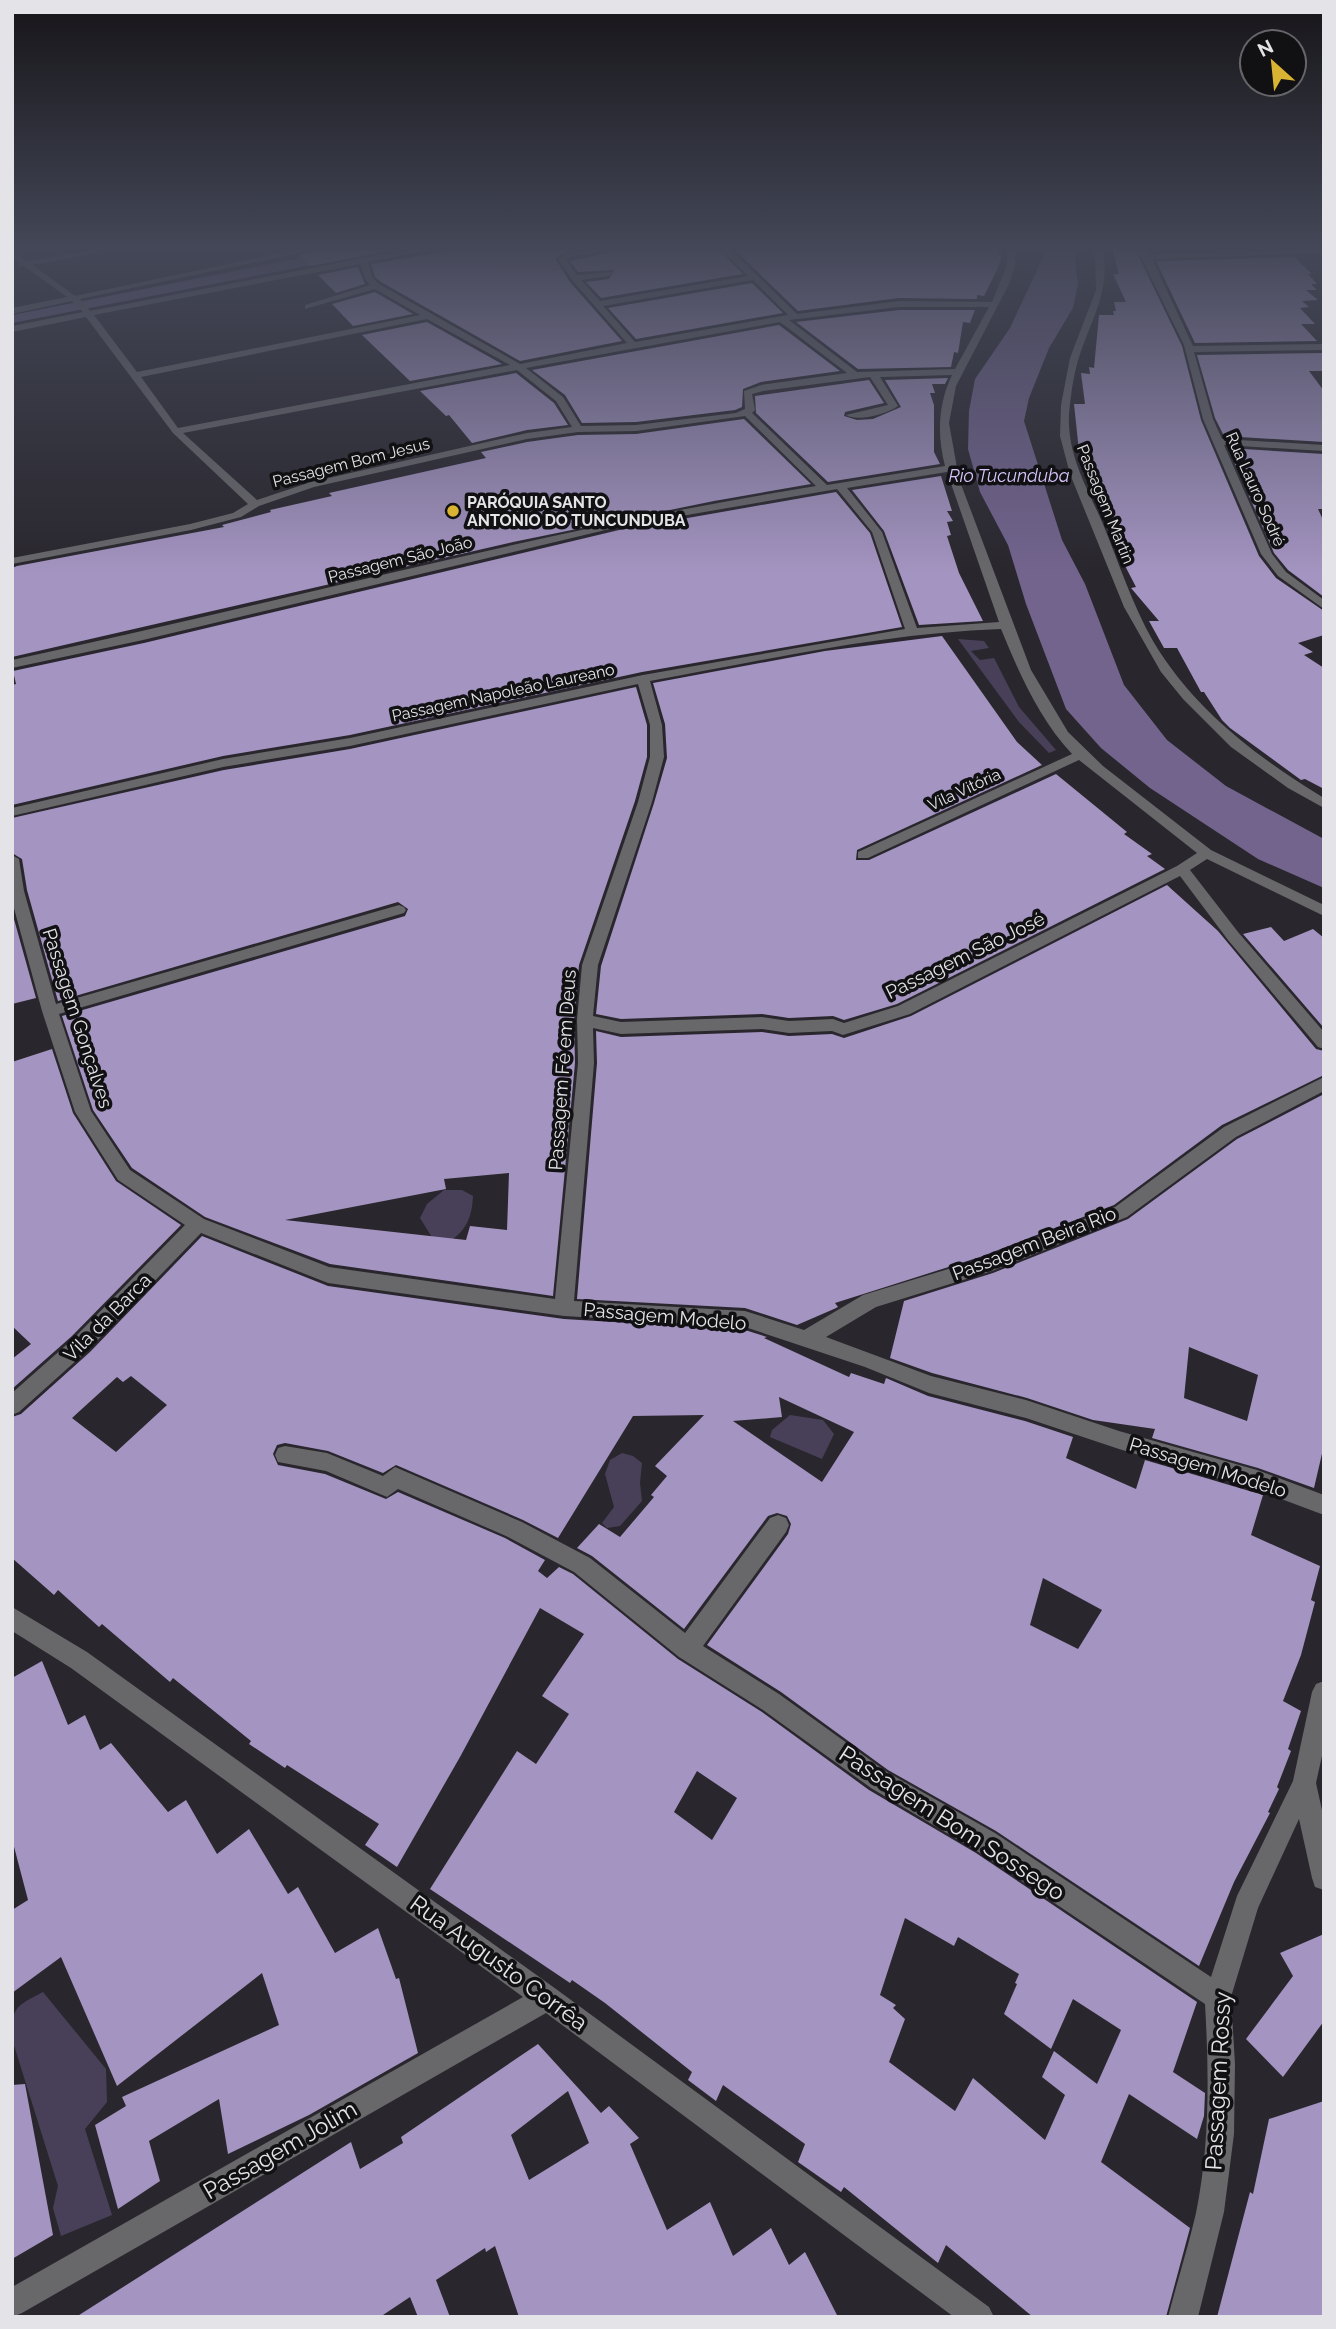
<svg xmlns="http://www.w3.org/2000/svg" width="1336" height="2329" viewBox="0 0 1336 2329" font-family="Raleway,sans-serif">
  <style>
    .green { fill: #484058 }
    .water { fill: #73648e }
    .building { fill: #a494c1; fill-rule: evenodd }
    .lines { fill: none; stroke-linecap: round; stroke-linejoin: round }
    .minor { fill: #68676a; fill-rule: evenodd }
    .poi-dot { fill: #dab333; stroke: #111013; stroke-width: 2.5 }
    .labels { text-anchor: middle; stroke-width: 7; stroke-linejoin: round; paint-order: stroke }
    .far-street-label { font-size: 16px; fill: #e4e3e7; stroke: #111013 }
    .far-poi-label { font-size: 16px; font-weight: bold; fill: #e4e3e7; stroke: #111013; text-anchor: start }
    .far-water-label { font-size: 18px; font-style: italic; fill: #d7c4fa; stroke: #111013 }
    .street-label { font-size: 19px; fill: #e4e3e7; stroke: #111013 }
    .near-street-label { font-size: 23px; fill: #e4e3e7; stroke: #111013 }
  </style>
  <rect width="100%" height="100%" fill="#29262d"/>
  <path class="green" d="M958,639L984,641L989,648L971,651L980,660L994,658L1019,707L1056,750L1049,753L1019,722Z
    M444,1190H462L473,1196C472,1216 467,1230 450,1241L433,1239L420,1218L427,1204Z
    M790,1415L823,1420L834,1434L822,1459L770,1437L772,1430Z
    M622,1453L633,1456L642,1463L640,1483L642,1501L620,1526L607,1528L602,1523L614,1507L605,1474L610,1460Z
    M43,1992L106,2069L107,2102L85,2129L112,2215L61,2236L53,2208L58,2186L12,2039C12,2006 15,2007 43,1992Z"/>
  <path class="water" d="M394,249L12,323V315L341,250Z
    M1042,249H1074L1078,284L1073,308L1049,348L1029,398L1024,421L1062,540L1085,584L1124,685L1167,740L1226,786L1324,839V888L1258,859L1150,788L1101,748L1066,709L1026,604L1008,545L980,492L968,449L969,411L975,379L1010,328L1044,255Z"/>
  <path class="building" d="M320,249H389V251L310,266L300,255Z
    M459,249H573L557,257L556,260L570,282L622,341L520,361L381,282L375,277L371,264Z
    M625,249H718L743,274L601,298L586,282L609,279L614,270L578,272L570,261Z
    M734,249H998V255H1002L997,270L984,296L977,295V299L899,298L798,311Z
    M1112,249H1135L1182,346L1201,420L1259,556L1276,578L1324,611V635L1298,643L1313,652L1304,655L1324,668V789L1305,779L1301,780L1230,728L1222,720L1204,692H1201L1177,648H1164L1149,621H1159L1131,588L1136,587L1122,560H1124L1101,504L1100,494L1094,493L1092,471H1088V451H1079L1074,404H1085L1081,373L1090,374L1089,367L1094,368L1099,315H1114L1113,311H1116L1114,302H1126L1113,274H1119Z
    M1294,257L1312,274H1308L1317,284H1311L1317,290H1306L1318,300L1302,301L1309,307L1300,308L1315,324H1301L1317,341L1195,343L1156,261Z
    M358,267L365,284L336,293L318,275Z
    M752,283L783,313L636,339L608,308Z
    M375,292L413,314L353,326L332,304Z
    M899,310H975L970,323L963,322L959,347L958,353L954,352L951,367L858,369L796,322Z
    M427,322L502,364L410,381L362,335Z
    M779,325L840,371L761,382L743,389L742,407L735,410L636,422L582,423L565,395L532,370Z
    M1324,353V371H1309L1324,391V442L1224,436L1215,418L1197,355Z
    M516,373L554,403L568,425L527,430L472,443L449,415L446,416L420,391Z
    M948,378L945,384H932L935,393H930L934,405V452L940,464L828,482L756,413L755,396L869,380L884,403L845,412L844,416L857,420L873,419L901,407L885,380Z
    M744,419L811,484L714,501L513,542L12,657V568L17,566L224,527L222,525L271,512L270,510L332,496L329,493L486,458L481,452L527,442L578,435L636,434Z
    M1228,448L1324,454V509H1318L1324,522V597L1288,570L1274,553Z
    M941,476L952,511H947L953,521L947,522L951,535L947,536L959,573L983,621L919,625L884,531L852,490Z
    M836,492L870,533L902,627L642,672L350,735L223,756L12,805V685L16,684L13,671L144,643L619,530Z
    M942,636L1017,742L1042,765L857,850L856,860H869L1056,774L1127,832L1124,834L1152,854L1147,856L1165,869L897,1004L844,1020L833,1016L789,1018L762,1014L621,1019L596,1014L601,966L654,803L667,758L665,724L653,683L825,651Z
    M636,687L647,725V757L635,801L579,965L574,1020L575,1063L553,1296L330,1264L205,1217L132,1168L93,1110L62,1016L405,916L408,909L398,902L58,1001L27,890L22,859L12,853V818L224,770L350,749ZM509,1173L507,1230L470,1226L466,1240L285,1220L446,1189L444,1179Z
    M1167,885L1218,931L1316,1049L1324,1051V1075L1222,1125L1114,1205L980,1257L835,1303L838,1307L834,1309L797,1325L745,1308L577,1299L597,1063L596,1031L621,1037L762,1032L789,1036L832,1034L844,1038L911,1016Z
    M12,912L36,998L12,1004Z
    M1271,927L1284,941L1313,929L1324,938V1028L1243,934Z
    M52,1049L73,1113L116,1181L181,1225L72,1336L12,1389V1359L31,1344L12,1326V1062Z
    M1324,1094V1445L1314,1488L1258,1468L1152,1438L1155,1429L1093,1420L1027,1398L932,1373L890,1358L904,1301L993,1273L1128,1219L1237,1139ZM1189,1347L1258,1375L1247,1421L1184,1398Z
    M202,1236L328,1286L564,1319L745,1330L767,1337L764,1338L849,1377L851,1373L884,1384L886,1378L928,1396L1025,1421L1073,1437L1066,1458L1136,1489L1145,1460L1263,1495L1251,1535L1320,1566L1311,1600L1315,1602L1301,1655L1283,1701L1301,1711L1288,1749L1291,1751L1277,1787L1279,1789L1268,1812L1270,1813L1234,1882L1199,1966L996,1831L888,1770L781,1692L707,1645L788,1534L791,1524L787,1516L777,1513L768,1516L684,1629L592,1556L577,1548L599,1524L620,1537L654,1497L651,1495L667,1476L655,1466L704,1415L633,1416L558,1538L523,1520L396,1465L383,1473L328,1451L285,1443L277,1445L273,1454L278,1465L325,1474L386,1499L398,1492L505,1538L545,1560L538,1571L547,1578L559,1567L573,1574L678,1659L762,1712L869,1790L976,1853L1197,2002L1173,2072L1205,2093L1204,2116L1197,2139L1129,2094L1101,2162L1190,2228L1166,2317H1033L946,2245L938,2263L844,2187L841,2192L798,2162L805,2144L723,2085L716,2101L688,2080L692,2072L605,2003L572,1980L570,1983L430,1889L517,1751L536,1764L569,1714L542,1696L584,1634L540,1608L460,1757L397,1867L365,1845L379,1824L287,1765L285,1768L249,1744L251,1741L173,1678L170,1682L102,1624L99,1627L58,1590L54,1595L12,1558V1417L21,1414L90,1352ZM131,1376L167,1405L116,1452L72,1418L117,1377L123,1382ZM779,1397L854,1432L822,1482L733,1421L782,1417ZM1043,1578L1102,1610L1078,1649L1030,1625ZM697,1771L737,1798L712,1840L674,1812ZM905,1918L954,1946L958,1937L1019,1974L1015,1983L1017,1984L1004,2014L1051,2049L1073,1999L1121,2030L1097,2084L1054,2051L1042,2077L1065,2095L1045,2140L973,2078L955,2111L889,2062L905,2019L893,2008L896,2005L880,1995Z
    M42,1661L68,1725L85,1715L100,1750L111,1743L168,1812L186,1800L217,1854L249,1829L288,1894L298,1887L335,1953L378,1928L396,1979L399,1978L418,2053L309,2115L228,2154L219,2099L149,2141L160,2181L118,2209L95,2125L126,2106L122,2097L279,2025L262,1973L117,2086L61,1957L12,1993V1910L28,1900L12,1839V1678Z
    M1324,1934V2021L1283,2077L1246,2039L1293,1976L1280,1953Z
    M538,2044L601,2113L609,2106L639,2138L630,2144L667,2230L710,2202L733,2256L771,2228L789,2265L805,2252L838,2317H519L495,2246L486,2252L485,2248L436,2280L450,2317H418L410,2297L380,2317H76L351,2142L360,2169L403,2143L401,2137ZM568,2091L589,2143L529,2180L511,2135Z
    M25,2084L53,2235L12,2259V2085Z
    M1324,2101V2317H1217L1250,2192L1253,2194L1269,2119Z"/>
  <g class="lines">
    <path class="minor" d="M98,249H118L33,265L75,296L301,249H318L80,299L90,311L363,258L417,249H436L368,262L373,278L379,284L520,364L627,343L572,280L558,259L570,252L623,249L572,256L566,260L577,275L612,272L609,276L581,280L600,301L748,276L721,249H730L797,314L899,301L992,302L1007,265V249H1015V265L1009,284L956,386L949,423L959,479L1031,670L1068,732L1103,766L1211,850L1324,905V916L1207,859L1190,870L1238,932L1324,1032V1049L1318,1047L1228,940L1180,876L910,1014L843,1035L832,1031L789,1033L762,1029L621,1034L593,1028L594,1063L574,1301L745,1311L804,1330L863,1295L981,1259L1115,1207L1224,1127L1324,1077V1091L1236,1137L1127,1217L992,1271L876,1307L826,1337L931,1376L1026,1400L1119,1431L1257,1470L1324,1495V1515L1257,1490L1119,1449L1026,1418L929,1393L865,1367L745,1327L564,1316L328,1283L201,1233L88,1350L19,1412L12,1415V1393L74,1338L185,1225L118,1180L75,1112L42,1011L12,901V855L19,859L24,891L56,1004L399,905L404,907L406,910L404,913L59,1014L91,1111L130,1170L204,1219L329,1267L555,1299L578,1063L577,1020L582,965L638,802L650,757V725L638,684L350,746L223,767L12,816V808L223,759L350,738L643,675L905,629L872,532L837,489L618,527L143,640L12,668V660C280,603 545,529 816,486L745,416L636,431L578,432L527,439L314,487L259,506L241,517L191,530L12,564V558L190,524L233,513L248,504L173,433L86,317L12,332V326L83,312L72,301L12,314V308L67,297L24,266H18L19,262L12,257V251L27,261ZM360,264L365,279L370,285L305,305V309L375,289L420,315L137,372L94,315ZM753,280L788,315L635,342L603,306ZM899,307H989L955,369L857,372L789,320ZM427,319L510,365L178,428L141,377ZM780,322L847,373L761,385L744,391L745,409L736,413L636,425L581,426L563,397L526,368ZM517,370L556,401L572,427L527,433L311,482L257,500L183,433ZM952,375C938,404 937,435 945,466L827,485L752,413L755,410L752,394L763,391L870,377L888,405L846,415C858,422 887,414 898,406L880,377ZM947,472L999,622L917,628L882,532L847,488ZM1001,629C1019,673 1039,719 1072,754L858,852V858H868L1079,760L1197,853L1177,866L898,1006L844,1023L833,1019L789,1021L762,1017L621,1022L593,1016L598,965L652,802L664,757L662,725L650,681C766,660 883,633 1001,629Z
      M1095,249H1103C1110,288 1094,315 1081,351C1074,371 1071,392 1069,414C1067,455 1087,487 1103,524C1119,563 1132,604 1153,641C1194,710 1257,757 1324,798V808L1288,788L1231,747L1183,699L1161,672L1124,607L1070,474L1060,436L1061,405L1070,358L1096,290Z
      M1137,249H1145L1149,255L1324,249V253L1152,259L1193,346L1324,344V350L1194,352L1213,419L1222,439L1324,445V451L1224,445L1272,554L1286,572L1324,600V609L1278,576L1261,554L1203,419L1184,345Z
      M285,1446L327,1453L383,1476L395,1467L522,1522L590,1558L685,1633L770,1518L778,1515L786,1518L789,1525L786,1532L703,1646L779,1694L887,1772L995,1833L1211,1977L1237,1896L1293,1781L1312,1692L1316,1684L1324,1681V1747L1316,1783L1324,1819V1890L1315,1887L1312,1878L1299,1819L1258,1908L1231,1997L1235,2064L1234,2134L1224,2212L1198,2317H1168C1177,2282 1188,2248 1196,2213C1210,2144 1209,2073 1205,2004L977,1851L871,1788L763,1710L679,1657L574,1572L506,1536L398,1489L387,1497L326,1471L278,1462L275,1455L278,1448Z
      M12,1607L87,1652L556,1989L989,2307L994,2317H954L546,2013L22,2313L12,2317V2287L523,1997L71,1668L12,1631Z"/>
  </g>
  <linearGradient id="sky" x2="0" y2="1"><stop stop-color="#171519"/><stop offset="0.43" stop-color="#434757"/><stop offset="1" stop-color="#434757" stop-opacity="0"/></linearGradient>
  <rect width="1336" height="575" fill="url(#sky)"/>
  <circle class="poi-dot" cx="453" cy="511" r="7"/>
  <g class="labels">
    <g class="far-street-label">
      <text transform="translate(351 462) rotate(-14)" y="6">Passagem Bom Jesus</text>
      <text transform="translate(1256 489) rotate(66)" y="6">Rua Lauro Sodré</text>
      <text transform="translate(1106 504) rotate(68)" y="6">Passagem Martin</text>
      <text transform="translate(400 559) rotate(-14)" y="6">Passagem São João</text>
      <text transform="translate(503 692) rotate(-12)" y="6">Passagem Napoleão Laureano</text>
      <text transform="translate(964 789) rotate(-25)" y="6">Vila Vitória</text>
    </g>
    <g class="far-poi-label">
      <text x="467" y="508">PARÓQUIA SANTO<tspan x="467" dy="18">ANTONIO DO TUNCUNDUBA</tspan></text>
    </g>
    <g class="far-water-label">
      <text x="1009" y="482">Rio Tucunduba</text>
    </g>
    <g class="street-label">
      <text transform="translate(965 955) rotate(-26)" y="7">Passagem São José</text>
      <text transform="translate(78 1018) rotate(72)" y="7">Passagem Gonçalves</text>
      <text transform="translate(562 1070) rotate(-86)" y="7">Passagem Fé em Deus</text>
      <text transform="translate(1034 1243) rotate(-21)" y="7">Passagem Beira Rio</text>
      <text transform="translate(665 1316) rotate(5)" y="7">Passagem Modelo</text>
      <text transform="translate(107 1317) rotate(-45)" y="7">Vila da Barca</text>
      <text transform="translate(1208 1467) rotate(17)" y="7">Passagem Modelo</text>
    </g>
    <g class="near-street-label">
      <text transform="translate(952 1823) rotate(33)" y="8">Passagem Bom Sossego</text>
      <text transform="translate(499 1963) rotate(36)" y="8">Rua Augusto Corrêa</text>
      <text transform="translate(1218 2081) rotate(-87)" y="8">Passagem Rossy</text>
      <text transform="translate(280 2150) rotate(-30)" y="8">Passagem Jolim</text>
    </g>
  </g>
  <rect width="1336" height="2329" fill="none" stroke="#e4e3e7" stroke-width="28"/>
  <g transform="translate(1273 63) rotate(333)"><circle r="33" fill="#111013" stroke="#656468" stroke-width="2"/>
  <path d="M0-5L12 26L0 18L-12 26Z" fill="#dab333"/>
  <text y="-10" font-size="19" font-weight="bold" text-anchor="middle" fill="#e4e3e7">N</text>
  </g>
</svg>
